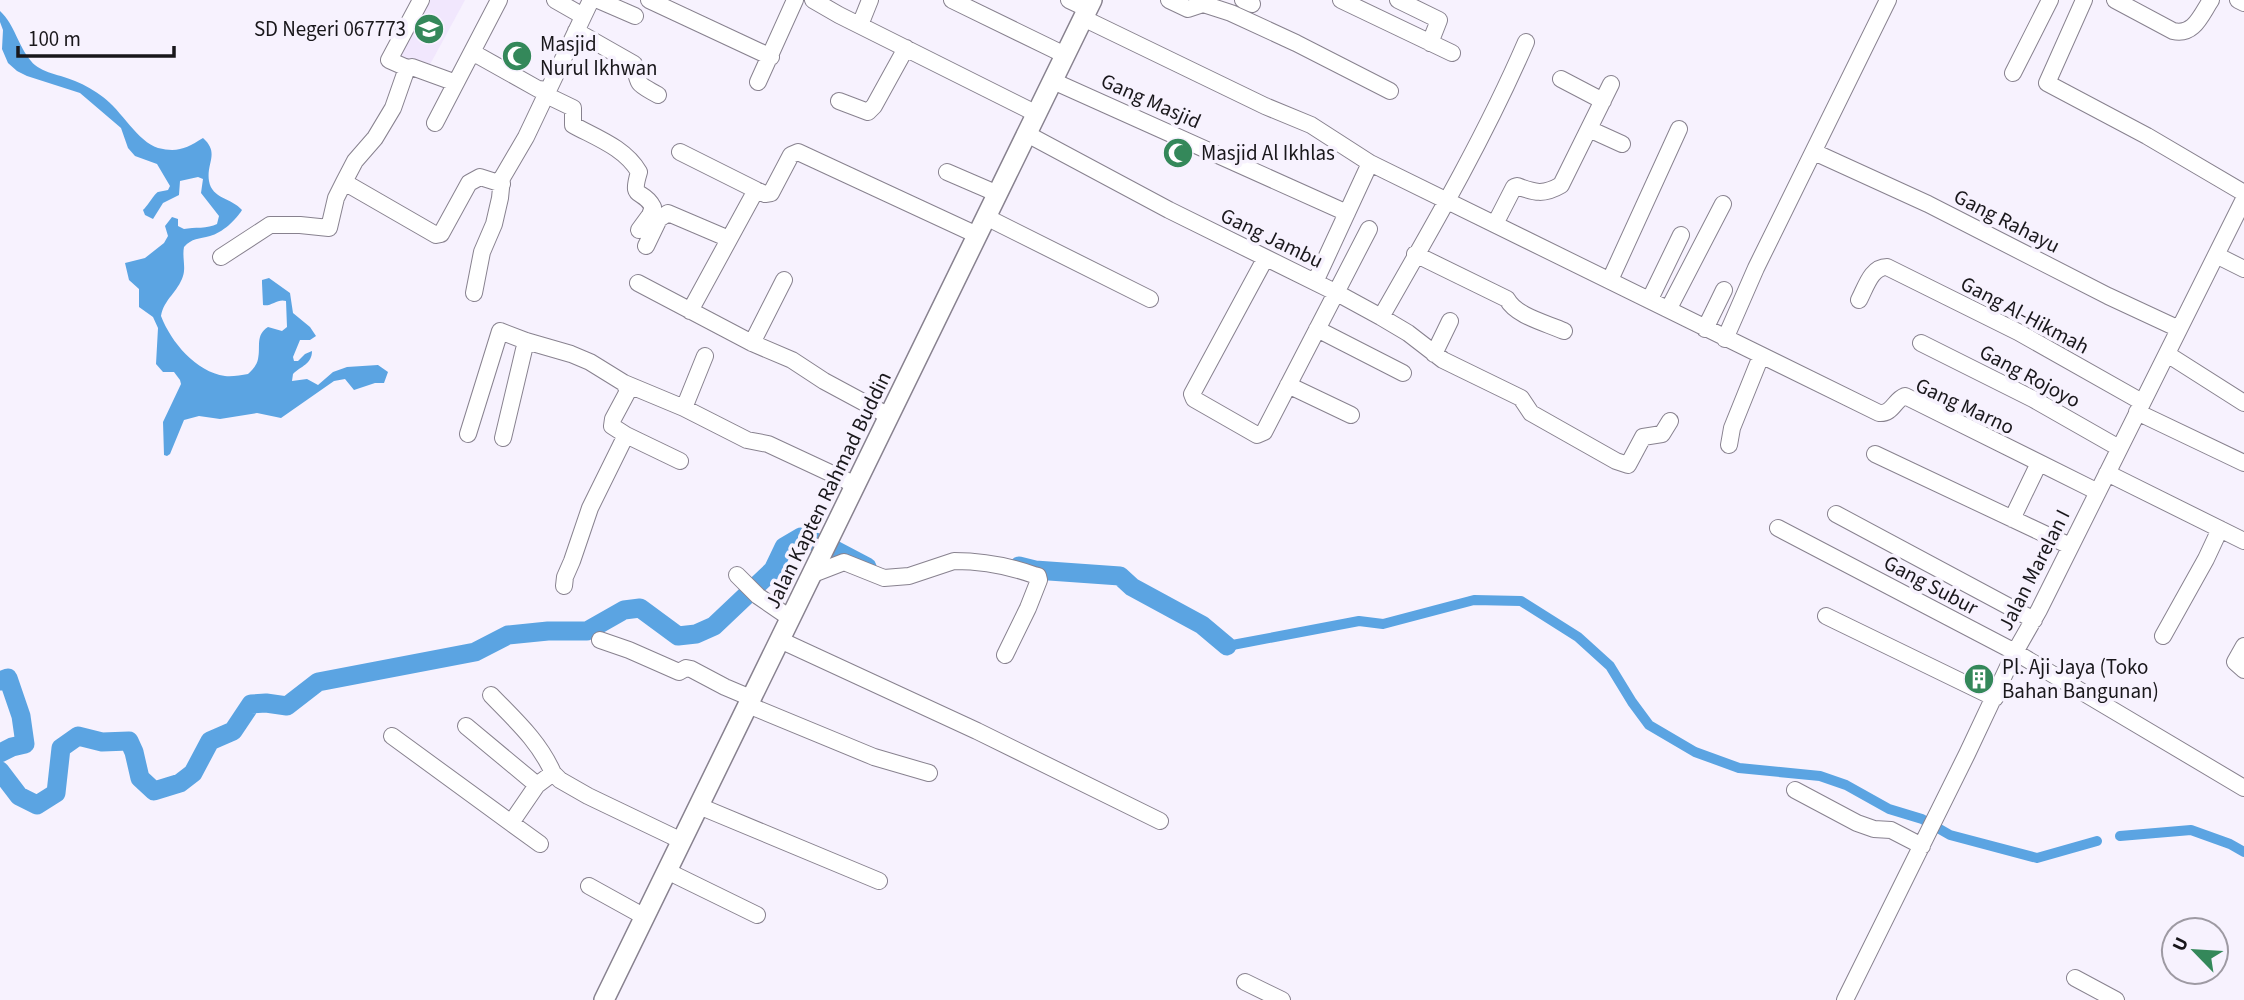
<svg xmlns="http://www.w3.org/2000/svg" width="2244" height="1000" viewBox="0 0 2244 1000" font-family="'Source Sans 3',sans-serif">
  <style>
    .built { fill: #f1e7fd }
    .water { fill: #5ba4e2 }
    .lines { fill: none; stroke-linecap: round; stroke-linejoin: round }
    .canal { stroke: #5ba4e2; stroke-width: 10 }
    .river { stroke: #5ba4e2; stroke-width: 19 }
    .minor-casing { stroke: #88828f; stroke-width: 18 }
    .major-casing { stroke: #88828f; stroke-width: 22 }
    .minor { stroke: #fff; stroke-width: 16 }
    .major { stroke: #fff; stroke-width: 19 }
    .labels { text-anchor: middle; stroke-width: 7; stroke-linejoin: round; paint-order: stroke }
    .poi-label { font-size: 21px; fill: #19171b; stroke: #f7f2fe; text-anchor: start }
    .street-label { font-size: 21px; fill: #19171b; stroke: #f7f2fe }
  </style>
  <rect width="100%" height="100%" fill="#f7f2fe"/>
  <path class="built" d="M425,0H465L427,70L393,61Z"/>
  <path class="water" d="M0,11C15,25 18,46 31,61C40,73 62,75 75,81C85,85 95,91 103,97C121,110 138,142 158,148C178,153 187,148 203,138C220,153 206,163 209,181C212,199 232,198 242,210C236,220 222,233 210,236C199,239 192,238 184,247C182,257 186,267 183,276C178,292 164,299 161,316C171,342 196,372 225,376C232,377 241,375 248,374C252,370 257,365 258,359C261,347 255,335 268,327L282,331L287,327L286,301C278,298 271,307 263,305L262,283V280L269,278L290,293L293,313L310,327L316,336L310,340H300L293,357L294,361H298L305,354L312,351C312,364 301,366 293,374L292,381L307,379L318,385L333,372L347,367L378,365L388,372L384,383H375L354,390L345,379L334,381L281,418L257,413L220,419L199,416L184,420L170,454L167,456L164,455L163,422L181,384L180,380L174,372H163L156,364L158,328L153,317L139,307V289L129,280L125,263L145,258L164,243L168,236L165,226L172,217L178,219V226L184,229C194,227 208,229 217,224L219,216L201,193L203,179L198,177L180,181L179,195L163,203L153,219L145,215L143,210C147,207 155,193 158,192C161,191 165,191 168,190L170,186L157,164L135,156L128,148L121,128L80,93L27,76L17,71L8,63L2,49L3,30L0,22Z"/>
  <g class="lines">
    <path class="canal" d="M1227,646L1359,621L1383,624L1474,600L1521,601L1578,637L1610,666L1632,702L1649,725L1695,752L1739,768L1820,776L1846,785L1889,809L1922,819L1950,835L2037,858L2097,841
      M2120,836L2191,830L2230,844L2244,852"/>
    <path class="river" d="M1019,566L1035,570L1120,576L1132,587L1202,625L1227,646
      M0,681L8,678L21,716L25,744L12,747L0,753
      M0,771L19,796L37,805L56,793L61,748L78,736L102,742L129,741L134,752L140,778L154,791L180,783L193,773L210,741L233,731L251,704L266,703L287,706L318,682L475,652L508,635L548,631H587L624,610L640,608L678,636L696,634L714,626L773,570L784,547L801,537L829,547L867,567"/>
    <g class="minor-casing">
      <path id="minor" d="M555,0L583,16
        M598,0L635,16
        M649,0L771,57
        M813,0L839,15L1037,114
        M952,0L1065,55
        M1069,0L1088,9
        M1169,0L1188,9L1203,4L1231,13L1296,43L1390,91
        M1243,0L1252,4
        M1341,0L1452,53
        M1398,0L1439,20L1430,43
        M2084,0L2047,83L2147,136L2244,193
        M2115,0L2173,31C2194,36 2201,15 2211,0
        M2238,0L2244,3
        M1083,18L1265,106L1311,125L1370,163L1879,413C1893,414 1894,400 1905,396L2098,492
        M860,25L870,0
        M576,31L634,64C639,87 637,83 658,95
        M472,52L538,89L548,90
        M407,68L412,67L456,83
        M2013,73L2050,0
        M1561,79L1603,101
        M1053,81L1347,213
        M758,82L795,0
        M546,95L573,108V125C597,138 625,148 639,172C630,202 642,187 653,207L650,215L639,230
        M839,101L868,112L874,106L906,48
        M435,123L499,0
        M1589,129L1622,144
        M1027,134L1169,210L1337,293L1381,317L1408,333L1443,360L1521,398L1531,413L1616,461L1628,465L1643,437L1662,434L1670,421
        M680,152L756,190L690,311
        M1814,152L1928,204L2108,296L2179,329
        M947,172L998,194
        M344,182L436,235L441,234L469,183L480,177L502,184
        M756,190L765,194L771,193L791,155L798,152L977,235
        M986,217L1150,299
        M1495,224L1514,187L1517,186C1535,193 1544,195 1561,185L1611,84
        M646,246L659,219L668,213L729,239
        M1415,254L1507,299C1516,316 1546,323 1564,331
        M2216,255L2244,269
        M221,257L270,225H300L329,228L336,198L344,182L355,161L375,138L393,108L407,68L389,60L421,0
        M1265,259L1192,394L1194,399L1257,435L1264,432L1369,229
        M1610,280L1679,129
        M1315,282L1370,163
        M638,283L752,343L792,360L824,381L889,416
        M474,293L482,252L494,224L500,198L502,178L526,137L591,0
        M1650,299L1681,235
        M1859,300C1866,287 1871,267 1887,267L2018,332L2142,402
        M1669,308L1723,204
        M1381,317C1432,228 1485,137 1526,42
        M1317,329L1403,373
        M1705,329L1724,290
        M1725,339L1756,268L1888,0
        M752,343L784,280
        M1921,343L2033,399L2119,448
        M1434,354L1450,321
        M2167,354L2244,403
        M1288,385L1351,415
        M684,408L705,356
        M2137,412L2244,463
        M468,434L500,331L526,341L571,354L590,362L624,383L684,408L747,440L768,444L856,485
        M626,435L680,461
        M503,438L526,341
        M1729,445L1732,428L1761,356
        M1875,454L2070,546
        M2107,473L2244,541
        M1836,514L2034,620
        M2012,519L2039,463
        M1778,528L2015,652L2244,788
        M813,574L844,562L884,578L909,576L954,561C981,561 1009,566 1034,575L1038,576L1039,580L1028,608L1005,655
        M737,575L758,596L790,618
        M564,586L565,577L572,561L590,508L626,435L612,426L613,419L628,391L624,383
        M1826,616L1995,698
        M2163,636L2206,559L2220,529
        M600,640L629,650L679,672L686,668L691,669L725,687L751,698
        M780,640L977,731L1160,821
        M2244,646L2235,662L2244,670
        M491,695C515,720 539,741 553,773
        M748,705L874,757L929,773
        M466,726L537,785
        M392,736L511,823L537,785L553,773L560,780L588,796L682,841
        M1795,790L1857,823L1874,829L1891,830L1922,846
        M699,806L879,881
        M511,823L540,844
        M667,871L757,915
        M589,886L645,917
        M2075,978L2116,1000
        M1245,982L1282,1000
        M1845,1000L1967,754L2015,652L2039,610L2244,199"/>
    </g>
    <g class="major-casing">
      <path id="major" d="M604,1000L1092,0"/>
    </g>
    <use href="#minor" class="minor"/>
    <use href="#major" class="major"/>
  </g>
  <defs>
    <g id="school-disc" transform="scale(1.575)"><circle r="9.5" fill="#34885a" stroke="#f7f2fe"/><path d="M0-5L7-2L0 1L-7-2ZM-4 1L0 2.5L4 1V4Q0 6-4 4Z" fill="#fff"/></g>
    <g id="mosque-disc" transform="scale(1.575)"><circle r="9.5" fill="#34885a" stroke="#f7f2fe"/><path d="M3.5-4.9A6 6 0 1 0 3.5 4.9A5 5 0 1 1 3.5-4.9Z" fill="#fff"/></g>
    <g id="building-disc" transform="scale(1.575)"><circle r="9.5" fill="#34885a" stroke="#f7f2fe"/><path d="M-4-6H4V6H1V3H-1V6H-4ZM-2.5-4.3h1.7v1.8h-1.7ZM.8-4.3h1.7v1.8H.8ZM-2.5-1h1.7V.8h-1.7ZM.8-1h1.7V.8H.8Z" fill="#fff"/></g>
  </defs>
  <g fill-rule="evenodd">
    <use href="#school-disc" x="429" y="29"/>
    <use href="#mosque-disc" x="517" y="56"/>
    <use href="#mosque-disc" x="1178" y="153"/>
    <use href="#building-disc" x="1979" y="679"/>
  </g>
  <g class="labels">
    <g class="poi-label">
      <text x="406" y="36" text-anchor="end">SD Negeri 067773</text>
      <text x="540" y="51">Masjid<tspan x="540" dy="24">Nurul Ikhwan</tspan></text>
      <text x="1201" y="160">Masjid Al Ikhlas</text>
      <text x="2002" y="674">Pl. Aji Jaya (Toko<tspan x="2002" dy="24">Bahan Bangunan)</tspan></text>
    </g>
    <g class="street-label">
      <text transform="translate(1151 101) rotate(24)" y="7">Gang Masjid</text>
      <text transform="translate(2007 221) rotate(27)" y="7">Gang Rahayu</text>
      <text transform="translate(1272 238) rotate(26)" y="7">Gang Jambu</text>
      <text transform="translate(2025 315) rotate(28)" y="7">Gang Al-Hikmah</text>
      <text transform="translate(2030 376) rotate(28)" y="7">Gang Rojoyo</text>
      <text transform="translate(1965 406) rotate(25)" y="7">Gang Marno</text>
      <text transform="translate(828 490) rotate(-64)" y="7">Jalan Kapten Rahmad Buddin</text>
      <text transform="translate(2034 570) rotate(-63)" y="7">Jalan Marelan I</text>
      <text transform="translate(1931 585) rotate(28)" y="7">Gang Subur</text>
    </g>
  </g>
  <g transform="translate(2195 951) rotate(295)"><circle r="33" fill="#f7f2fe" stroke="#9e9aa3" stroke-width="2"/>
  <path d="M0-5L12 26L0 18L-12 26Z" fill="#34885a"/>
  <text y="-10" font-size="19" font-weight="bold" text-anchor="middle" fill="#19171b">U</text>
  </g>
  <path d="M18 46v10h156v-10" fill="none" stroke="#19171b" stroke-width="3.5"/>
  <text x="28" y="46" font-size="21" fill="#19171b" stroke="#f7f2fe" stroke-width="5" paint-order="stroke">100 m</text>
</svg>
